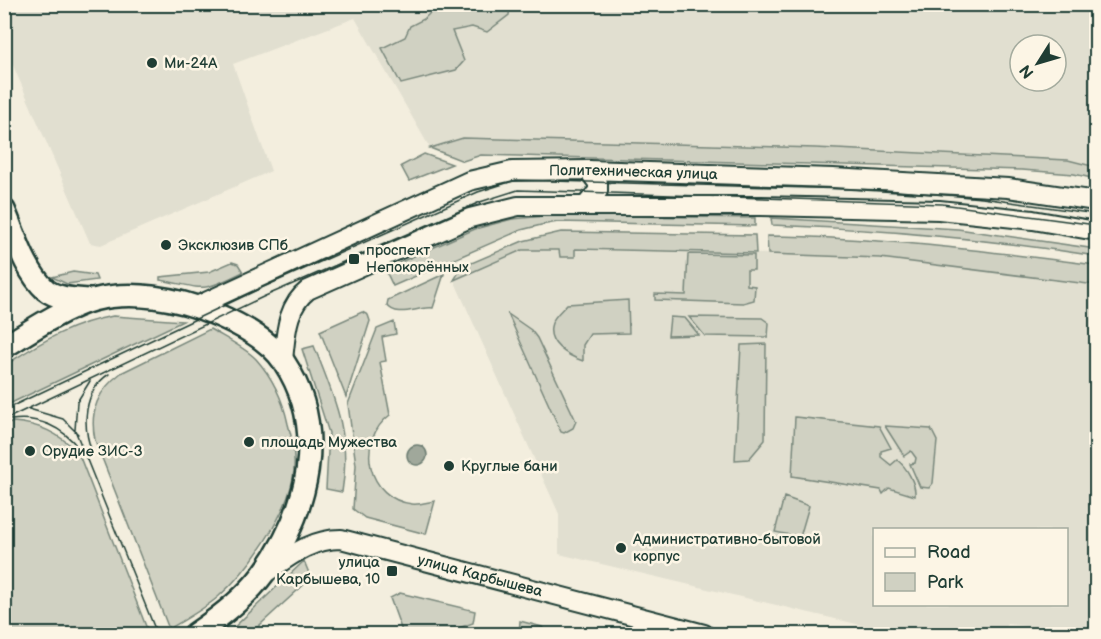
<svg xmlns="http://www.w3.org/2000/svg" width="1101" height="639" viewBox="0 0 1101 639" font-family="'Balsamiq Sans',sans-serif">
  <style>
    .built { fill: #e1dfd0; fill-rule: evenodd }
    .green { fill: #d0d1c2; stroke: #78877b; stroke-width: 1.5 }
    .water { fill: #a0a89b; stroke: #6c7d72; stroke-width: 1.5 }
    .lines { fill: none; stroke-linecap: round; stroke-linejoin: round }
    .secondary-casing { stroke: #1f3d34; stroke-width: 22 }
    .primary-casing { stroke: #1f3d34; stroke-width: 26 }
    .secondary { stroke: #fcf5e5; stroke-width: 18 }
    .primary { stroke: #fcf5e5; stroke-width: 21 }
    .tram { stroke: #1f3d34; stroke-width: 1.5 }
    .poi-dot { fill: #1f3d34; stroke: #fcf5e5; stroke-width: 2 }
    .labels { text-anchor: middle; stroke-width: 5; stroke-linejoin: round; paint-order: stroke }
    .poi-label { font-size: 15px; fill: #1f3d34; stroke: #fcf5e5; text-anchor: start }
    .street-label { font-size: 15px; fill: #1f3d34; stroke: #fcf5e5 }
  </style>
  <rect width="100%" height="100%" fill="#f3eede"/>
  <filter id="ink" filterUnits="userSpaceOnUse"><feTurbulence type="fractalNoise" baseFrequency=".0167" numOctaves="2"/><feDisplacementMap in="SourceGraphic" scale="12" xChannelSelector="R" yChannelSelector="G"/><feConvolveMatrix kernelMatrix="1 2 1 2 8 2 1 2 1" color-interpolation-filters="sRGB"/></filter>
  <g filter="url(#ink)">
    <path class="built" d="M4,5H1096V167L1068,160L815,148L463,138L430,148L355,18L233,64L271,171L101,245L90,243L5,47ZM1020,45H1056V81H1020Z
      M523,250L683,251L880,258L1096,285V634L1007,624L1003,634H899L559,554V514L454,280ZM874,530H1066V604H874Z"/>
    <path class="green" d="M438,5H510L509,15L487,32L472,27L452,31L464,61L456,70L401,84L382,48L405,37L410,26L424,19Z
      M463,138L815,148L1068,160L1096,167V179L1074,174L1022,170L481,155L463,161L430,148Z
      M424,154L452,164L409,181L401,166Z
      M557,215L755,218V226L558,222L541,225L521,230L393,286L385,269L475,229L512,219Z
      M771,218L958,229L1096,249V256C988,239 881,229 772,225Z
      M561,232L755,235L756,253L575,249V257H560L559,250H522L454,280L462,267L523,241Z
      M767,236C878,237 986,251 1096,265V285L880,258L768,254Z
      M688,254L754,255V270H747V285L755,286L754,300L743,303L655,300V294L686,295Z
      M232,262L238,264L243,272C199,294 205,288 160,280V277L209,272Z
      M73,272L95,275L97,280L67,284L52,277Z
      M444,274L433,308C419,306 397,319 387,305L388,300Z
      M628,300L629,333L590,334L583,345V361C568,356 545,343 552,323C554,316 562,310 567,304Z
      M362,312L368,315L370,321L346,397L320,331Z
      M508,314L531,330L537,338L576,421L573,428L564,433L561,432Z
      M113,316L183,321L5,406V366L10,362C44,340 74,323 113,316Z
      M670,317L685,318L699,335L668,336Z
      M689,317L762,318L769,323L768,337L705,336Z
      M394,322L396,334L382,337L386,361L380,362L390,415C355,441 367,499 412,504C419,505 428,502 435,501L426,534L365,518L353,509L356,465L348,404L377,329Z
      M210,329C225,338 244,347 256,359C273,378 283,400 288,424C293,441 296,460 293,478C286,517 248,571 218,597C204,609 186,619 169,629L95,440C89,411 98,390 121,373Z
      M766,344L765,440L749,459L735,460L741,345Z
      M314,346C334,397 352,435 342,492L326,489L329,433L302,349Z
      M795,417L879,426L891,448L881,451V457L891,465L897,460C907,467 916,484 915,496L889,488L883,494L881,490L792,476Z
      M13,422C40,424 58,433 78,452L149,634H5L4,426Z
      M885,426L931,429L937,441L933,483L929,488L920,487L910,464L915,463L916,458L911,451L904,456Z
      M784,497L809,506L800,537L775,532Z
      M304,561L311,578L250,634H227Z
      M400,593L475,611L473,623L442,634H403L390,598Z
      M520,621L542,627L547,634H519Z"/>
    <path class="water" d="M407 455a10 10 0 1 1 20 0a10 10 0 1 1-20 0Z"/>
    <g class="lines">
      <g class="secondary-casing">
        <g id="secondary">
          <path d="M586,205L598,191V183L588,170"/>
          <path id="s1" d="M197,306L469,181L512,171L588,170L833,178L1008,188L1096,201"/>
          <path d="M283,360C286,334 286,307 308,290L470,218L518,206H761L939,210L1033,220L1096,231"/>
          <path id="s2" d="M264,574C289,557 310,539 341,539L704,634"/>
        </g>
      </g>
      <g class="primary-casing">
        <path id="primary" d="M4,210C15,235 25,271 46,290C57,299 77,299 91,300
          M4,347C30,331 64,308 93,300C132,290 177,298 213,313C237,323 269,339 284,362C329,430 308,512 263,574C246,597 219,618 195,634"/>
      </g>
      <use href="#secondary" class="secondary"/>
      <use href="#primary" class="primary"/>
      <path class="tram" d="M90,381L77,402L75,430L157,634
        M29,409L63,419L78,434
        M4,410L259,289L478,192L516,180L886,190L982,198L1096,214
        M4,420L263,297L480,202L518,190L942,204L1096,225
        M11,420C38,416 63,427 79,449
        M92,452C82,426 83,391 109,374"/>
    </g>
  </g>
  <g class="poi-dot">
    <circle cx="152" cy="63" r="6"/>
    <circle cx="166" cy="245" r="6"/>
    <rect x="348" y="253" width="12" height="12" rx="3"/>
    <circle cx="249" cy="442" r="6"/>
    <circle cx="30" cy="451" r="6"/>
    <circle cx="449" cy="466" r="6"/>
    <circle cx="621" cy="548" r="6"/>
    <rect x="386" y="565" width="12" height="12" rx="3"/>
  </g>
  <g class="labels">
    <g class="poi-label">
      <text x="164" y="68">Ми-24А</text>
      <text x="178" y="250">Эксклюзив СПб</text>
      <text x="366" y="255">проспект<tspan x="366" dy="17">Непокорённых</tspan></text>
      <text x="261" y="447">площадь Мужества</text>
      <text x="42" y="456">Орудие ЗИС-3</text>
      <text x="461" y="471">Круглые бани</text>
      <text x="633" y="544">Административно-бытовой<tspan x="633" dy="17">корпус</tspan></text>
      <text x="380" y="567" text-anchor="end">улица<tspan x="380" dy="17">Карбышева, 10</tspan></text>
    </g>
    <g class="street-label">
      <text dy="5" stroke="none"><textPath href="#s1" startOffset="465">Политехническая улица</textPath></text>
      <text dy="5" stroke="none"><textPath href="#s2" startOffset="230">улица Карбышева</textPath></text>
    </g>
  </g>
  <rect width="1101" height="639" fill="none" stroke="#fcf5e5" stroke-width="24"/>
  <rect x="12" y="12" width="1077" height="615" fill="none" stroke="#1f3d34" stroke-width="2" filter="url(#ink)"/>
  <rect x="873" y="528" width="195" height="78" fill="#fcf5e5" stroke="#a4ab9e" stroke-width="1.5"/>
  <rect x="885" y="548" width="30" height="9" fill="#fcf5e5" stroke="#a4ab9e" stroke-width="1.5"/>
  <text x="927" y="558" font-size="18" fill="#1f3d34">Road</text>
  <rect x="885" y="573" width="30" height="18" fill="#d0d1c2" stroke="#a4ab9e" stroke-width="1.5"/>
  <text x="927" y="588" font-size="18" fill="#1f3d34">Park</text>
  <g transform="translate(1038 63) rotate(233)"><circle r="28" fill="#fcf5e5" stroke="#a4ab9e" stroke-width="1.5"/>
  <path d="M0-4.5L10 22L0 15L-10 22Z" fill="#1f3d34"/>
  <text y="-9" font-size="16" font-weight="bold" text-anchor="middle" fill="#1f3d34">N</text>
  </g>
</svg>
